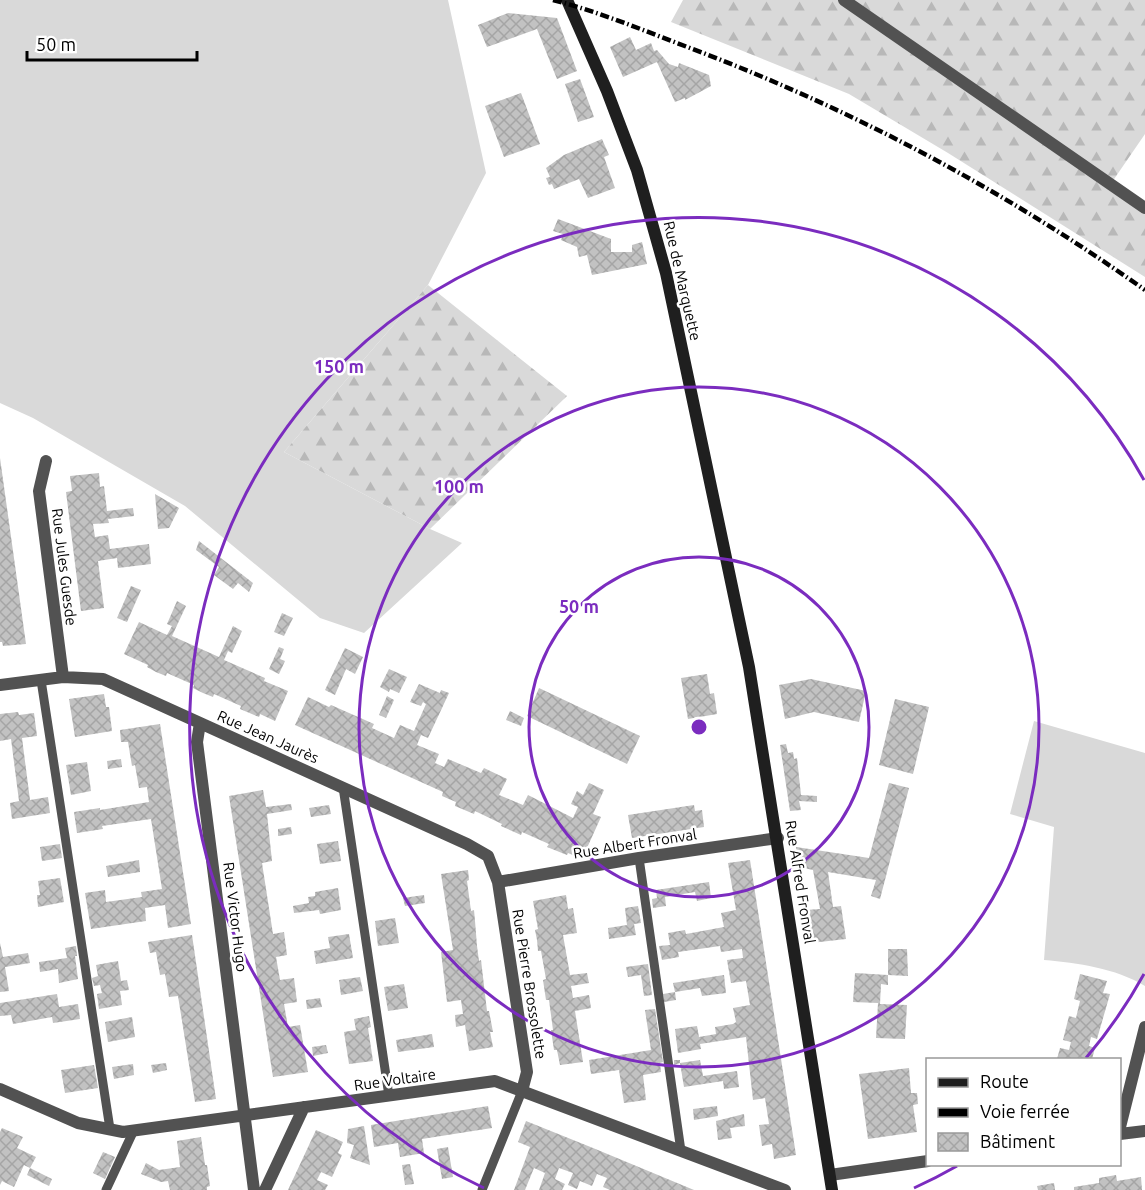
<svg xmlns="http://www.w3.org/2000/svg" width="1145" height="1190" viewBox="0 0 1145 1190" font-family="Ubuntu,sans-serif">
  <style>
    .grass { fill: #d9d9d9 }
    .forest { fill: url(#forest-firs) }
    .building { fill: url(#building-cross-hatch) }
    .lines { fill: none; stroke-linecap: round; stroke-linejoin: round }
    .lane { stroke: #525252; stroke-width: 9 }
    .street { stroke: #525252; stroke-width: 12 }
    .secondary { stroke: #1f1f1f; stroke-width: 12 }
    .rail { stroke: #000; stroke-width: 4.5; stroke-dasharray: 9 3 1.5 3; stroke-linecap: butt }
    .ring { fill: none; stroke: #7b2cbf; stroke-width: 3 }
    .labels { text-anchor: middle; stroke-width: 5; stroke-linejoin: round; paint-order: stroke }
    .street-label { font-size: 15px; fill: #000; stroke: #fff }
    .centre { fill: #7b2cbf; stroke: #fff; stroke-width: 3 }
    .ring-label { font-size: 18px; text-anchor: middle; font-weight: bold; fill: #7b2cbf; stroke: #fff; stroke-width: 5; stroke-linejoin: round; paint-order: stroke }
  </style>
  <defs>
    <pattern id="forest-firs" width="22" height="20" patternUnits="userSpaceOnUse" patternTransform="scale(1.5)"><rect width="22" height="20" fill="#d9d9d9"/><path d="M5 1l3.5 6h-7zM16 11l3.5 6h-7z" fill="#b8b8b8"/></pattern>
    <pattern id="building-cross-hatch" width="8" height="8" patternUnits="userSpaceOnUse" patternTransform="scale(1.5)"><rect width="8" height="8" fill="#c2c2c2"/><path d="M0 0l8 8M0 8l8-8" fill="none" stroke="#a5a5a5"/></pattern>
  </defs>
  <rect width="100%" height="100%" fill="#fff"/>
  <path class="grass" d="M0,0H448L486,173L428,285L284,452L430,529L462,543L364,633L320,618L185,506L33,418L0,403Z
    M1034,721L1145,753V986C1115,968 1078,963 1044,960L1054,827L1010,814Z"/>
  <path class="forest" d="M683,0H1145V134L1110,185L1145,213V277L948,153L849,94L671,22Z
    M428,285L567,396L430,529L284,452Z"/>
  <path class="building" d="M508,13L557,18L577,71L557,79L537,29L487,47L478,25Z
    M630,37L636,50L651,43L654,51L657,50L669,64L678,67L679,63L709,75L711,86L685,100V98L675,102L657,62L623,77L610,47Z
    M580,79L594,117L578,122L565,84Z
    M521,93L540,144L504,157L485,106Z
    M602,139L609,155L604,157L615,188L588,198L579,179L554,189L552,184L549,185L546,178L550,177L546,168L564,155Z
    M558,219L611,239V252H632V245L642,242L647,264L592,275L587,255L579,257L577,247L561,240L563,234L553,231Z
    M0,458L26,644L3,646L2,642H0Z
    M99,473L100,487L104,486L107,511L133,508L134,516L108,519L109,523L93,524L95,537L108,535L110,549L149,544L151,564L118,568L117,558L98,561L104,608L81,611L66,492L72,491L70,476Z
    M155,494L179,508L169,528L158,529Z
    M199,541L253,583L249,592L238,583L233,589L214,575L219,567L196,550Z
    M131,586L141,590L127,622L117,618Z
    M177,601L186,606L172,636L219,657L233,626L242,631L232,653L228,651L224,660L265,678L264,681L288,691L275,721L260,714L259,717L240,709L241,706L214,694L213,697L203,693L193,688L194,685L167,673L166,676L156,672L147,667L148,665L124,654L139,622L167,635L172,626L167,624Z
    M282,613L293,618L284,636L274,632Z
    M279,647L284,649L280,659L285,661L279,674L269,669Z
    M345,648L363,657L355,674L346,669L335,695L325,690Z
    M389,669L407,677L399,693L390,689L389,692L380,687Z
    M707,674L710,694L714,693L717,714L688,719L681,678Z
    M811,679L866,691L859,722L814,712L785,719L779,685Z
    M419,684L440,693L441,690L449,693L428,738L421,735L417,745L439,754L435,763L444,767L448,759L481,773L484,768L507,779L499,795L523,805L528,795L573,818L578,807L571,804L577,791L583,795L589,783L604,790L593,814L601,817L582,859L568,853L567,855L547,847L549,844L522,832L521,835L501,826L502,824L475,811L474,814L455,806L456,802L442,796L443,792L295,725L308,697L329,707L331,705L374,724L372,728L394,738L400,725L414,731L426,704L423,702L421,706L410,702Z
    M539,688L640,736L627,764L527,716Z
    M104,694L106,707H109L112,731L75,737L69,699Z
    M387,696L394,700L386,718L379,715Z
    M895,699L929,707L913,774L879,765Z
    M510,711L524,718L521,726L506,720Z
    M18,712L19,715L34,713L37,736L22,738L30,800L48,797L50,813L12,819L10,803L19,801L11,739L0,741V714Z
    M160,724L191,924L168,928L165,905L145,908L146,921L91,929L85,893L105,890L106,902L142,897L141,892L162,889L151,819L102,826L103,829L77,833L74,812L100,808V810L149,802L147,787L139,788L135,765L132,766L128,742H121L120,730Z
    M786,744L788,753L793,752L794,759L797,758L801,795L817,796V802L799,801L801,810L790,811L780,745Z
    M121,759L122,767L108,769L107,761Z
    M87,762L91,791L71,795L66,765Z
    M889,783L909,788L880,899L871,896L876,880L828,872L833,907L841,906L846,939L811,943L805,910L820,909L813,870L799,867L796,847L869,858Z
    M263,790L266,807L291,804L292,810L267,814L272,861L262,863L273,934L284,932L287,955L276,957L280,980L294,978L297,1002L284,1004L288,1027L300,1025L308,1072L273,1077L229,796Z
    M329,805L331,814L311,817L309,808Z
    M694,805L695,811L702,810L704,827L632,838L628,815Z
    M291,827L292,834L278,836V829Z
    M338,841L341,861L320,864L317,844Z
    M60,844L62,858L42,861L40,847Z
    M139,860L140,872L108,877L106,866Z
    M750,860L796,1155L774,1159L772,1144L762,1146L759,1125L769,1124L765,1098L753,1100L746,1037L700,1044L701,1049L678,1053L675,1029L697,1026L699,1037L716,1034L715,1027L733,1024L736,1022L733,1008L750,1005L746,981L731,983L727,960L743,958L742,949L721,952L720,946L678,952L679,957L662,960L659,946L670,945L668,933L685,930L686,934L724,927L721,913L736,910L728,863Z
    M468,870L469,880L467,881L471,911L474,910L475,921L477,946L479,961L481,960L487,1011H489L493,1032H490L493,1047L469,1051L465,1025L456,1027L455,1015L463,1014L461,1000L447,1002L441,952L453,950L441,874Z
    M60,878L64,902L38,907L37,895H40L38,881Z
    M709,882L711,898L697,901L695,892L665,897L666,906L653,908L652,899L657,898L656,890Z
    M338,888L341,910L320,914L319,910L294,913L293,906L309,903L308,897L315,896V892Z
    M424,895L425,903L405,906L403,898Z
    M566,895L568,909L573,908L577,933L563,935L570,975L587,973L589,983L571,986L573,998L589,995L591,1008L575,1011L583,1062L560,1065L557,1050H554L551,1030H553L549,1000H546L543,980L546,979L541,951H538L537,940L535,930L538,929L533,901Z
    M638,906L641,923L634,924L636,935L609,939L608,928L627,925L625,908Z
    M395,918L399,943L378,946L375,921Z
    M349,934L353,958L316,964L314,951L330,948L328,937Z
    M192,935L216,1099L195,1102L178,996L169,997L165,974L160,975L156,952L150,953L148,942Z
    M0,943L3,957L28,953L30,963L5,967L9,991L0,992Z
    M76,946L77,956H75L78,979L59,983L58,969L40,972L39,962L67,958L65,948Z
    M888,949H907L908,976L888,975Z
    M118,961L121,981L127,980L129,990L120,991L122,1005L99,1009L97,994L102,993L100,985L94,986L92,978L98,976L96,965Z
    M648,964L652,995L644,996L641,975L628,977L626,967Z
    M855,973L888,975V985L881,984L880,1004L907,1005L905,1039L876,1038L878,1003L853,1002Z
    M1080,974L1107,981L1103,993L1110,994L1097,1039L1091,1037L1089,1046L1095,1048L1092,1059H1057L1060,1048L1069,1050L1071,1042L1063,1040L1069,1016L1076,1018L1080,1001L1074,999Z
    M724,975L726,993L702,996L700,988L675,992L676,1000L664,1002L663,994L675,992L673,983Z
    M360,977L363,991L341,995L339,980Z
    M404,984L408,1008L388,1011L384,987Z
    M57,994L59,1007L78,1004L80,1019L53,1023L52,1017L13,1024L11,1015L0,1016V1003Z
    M320,998L322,1007L307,1009L306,1000Z
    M655,1009L663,1062L660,1063L661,1072L643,1075L646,1100L624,1103L619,1070L591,1074L589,1060L651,1050L645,1010Z
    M369,1016L371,1027L368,1028L373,1061L349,1064L344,1032L356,1030L354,1019Z
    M132,1017L135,1037L108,1042L105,1022Z
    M432,1034L434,1047L398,1052L396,1040Z
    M326,1045L328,1053L313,1056L312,1047Z
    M674,1060H680V1063L700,1060L703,1076L737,1071L739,1087L724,1089L723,1081L684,1087L680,1063L674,1065Z
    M166,1063L167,1070L153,1073L151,1065Z
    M133,1064L134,1075L114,1079L112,1067Z
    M94,1065L98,1088L65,1093L61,1070Z
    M909,1068L911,1093H917L918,1104L913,1105L917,1132L868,1139L859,1074Z
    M488,1106L492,1128L422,1139L424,1153L400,1157L398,1143L374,1147L371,1125Z
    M717,1106L718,1116L694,1120L693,1109Z
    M744,1114L745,1126L730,1128L732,1138L718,1140L716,1121Z
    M526,1121L593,1148L694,1190H610L603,1187L607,1178L597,1174L592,1186L580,1181L577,1189L568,1185L573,1173L559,1168L555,1179L565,1184L562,1190H539L545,1173L534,1168L525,1190H514L530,1147L518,1142Z
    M364,1126L370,1165L350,1158L354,1145L347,1143L348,1129Z
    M2,1128L23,1137L17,1148L36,1157L30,1168L24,1165L14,1187L2,1181L0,1185V1132Z
    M316,1130L343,1142L338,1153L342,1155L332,1177L321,1172L317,1180L328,1185L325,1190H288Z
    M201,1137L205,1165H207L210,1186L207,1187V1190H170L168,1181L161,1182L141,1174L146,1163L159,1170L180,1167L177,1141Z
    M448,1147L453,1177L442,1179L437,1149Z
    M103,1152L115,1157L105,1179L93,1173Z
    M410,1164L414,1184L405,1185L402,1165Z
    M30,1168L52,1179L49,1186L27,1175Z
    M1116,1175L1117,1181L1141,1177L1142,1190H1074V1187L1099,1183V1178Z
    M1054,1183L1055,1190H1038L1037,1186Z"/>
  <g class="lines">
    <path class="lane" d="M41,680L110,1129
      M343,787L389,1096
      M639,858L681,1151
      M106,1190L134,1130
      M482,1190L522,1091"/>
    <path class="street" d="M844,0L1145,208
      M46,461L39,491L63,677
      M0,685L63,677L103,679L467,844L488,856L498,882L527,1072L522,1091
      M200,723L197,742L254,1190
      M498,882L639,858L778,838
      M0,1089L78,1123L123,1132L495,1081L785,1190
      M1120,1127L1145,1027
      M1120,1134L1145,1131
      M830,1175L928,1161
      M265,1190L304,1107"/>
    <path class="secondary" d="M567,0L607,91L637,170L666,273L749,667L832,1190"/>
    <path class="rail" d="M553,0C600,12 645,31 690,48C852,109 1004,190 1145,290"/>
  </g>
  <g class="ring">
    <circle cx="699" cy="727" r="170"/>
    <circle cx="699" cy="727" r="340"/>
    <path d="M1144 974A509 509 0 0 1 1086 1058M957 1166A509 509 0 0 1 914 1188M484 1188A509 509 0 1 1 1144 480"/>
  </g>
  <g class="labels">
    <g class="street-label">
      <text transform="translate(682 281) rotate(77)" y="5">Rue de Marquette</text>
      <text transform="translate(64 567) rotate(83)" y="5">Rue Jules Guesde</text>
      <text transform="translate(268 737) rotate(24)" y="5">Rue Jean Jaurès</text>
      <text transform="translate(635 844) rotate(-9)" y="5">Rue Albert Fronval</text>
      <text transform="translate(800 882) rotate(81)" y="5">Rue Alfred Fronval</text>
      <text transform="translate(235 917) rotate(83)" y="5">Rue Victor Hugo</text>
      <text transform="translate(529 984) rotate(81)" y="5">Rue Pierre Brossolette</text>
      <text transform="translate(395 1080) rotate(-8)" y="5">Rue Voltaire</text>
    </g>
  </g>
  <circle cx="699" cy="727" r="9" class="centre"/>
  <g class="ring-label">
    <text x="339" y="373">150 m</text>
    <text x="459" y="493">100 m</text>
    <text x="579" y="613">50 m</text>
  </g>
  <rect x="926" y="1058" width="195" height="108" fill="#ffffff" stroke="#999999" stroke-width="1.5"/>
  <rect x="938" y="1078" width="30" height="9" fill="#1f1f1f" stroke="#999999" stroke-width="1.5"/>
  <text x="980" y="1088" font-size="18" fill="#000000">Route</text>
  <rect x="938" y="1108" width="30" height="9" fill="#000000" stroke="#999999" stroke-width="1.5"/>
  <text x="980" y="1118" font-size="18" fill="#000000">Voie ferrée</text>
  <rect x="938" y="1133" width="30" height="18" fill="url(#building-cross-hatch)" stroke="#999999" stroke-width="1.5"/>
  <text x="980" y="1148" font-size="18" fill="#000000">Bâtiment</text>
  <path d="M27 51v9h170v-9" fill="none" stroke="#000000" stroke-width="3"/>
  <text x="36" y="51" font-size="18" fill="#000000" stroke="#ffffff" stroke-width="4.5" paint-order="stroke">50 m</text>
</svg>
